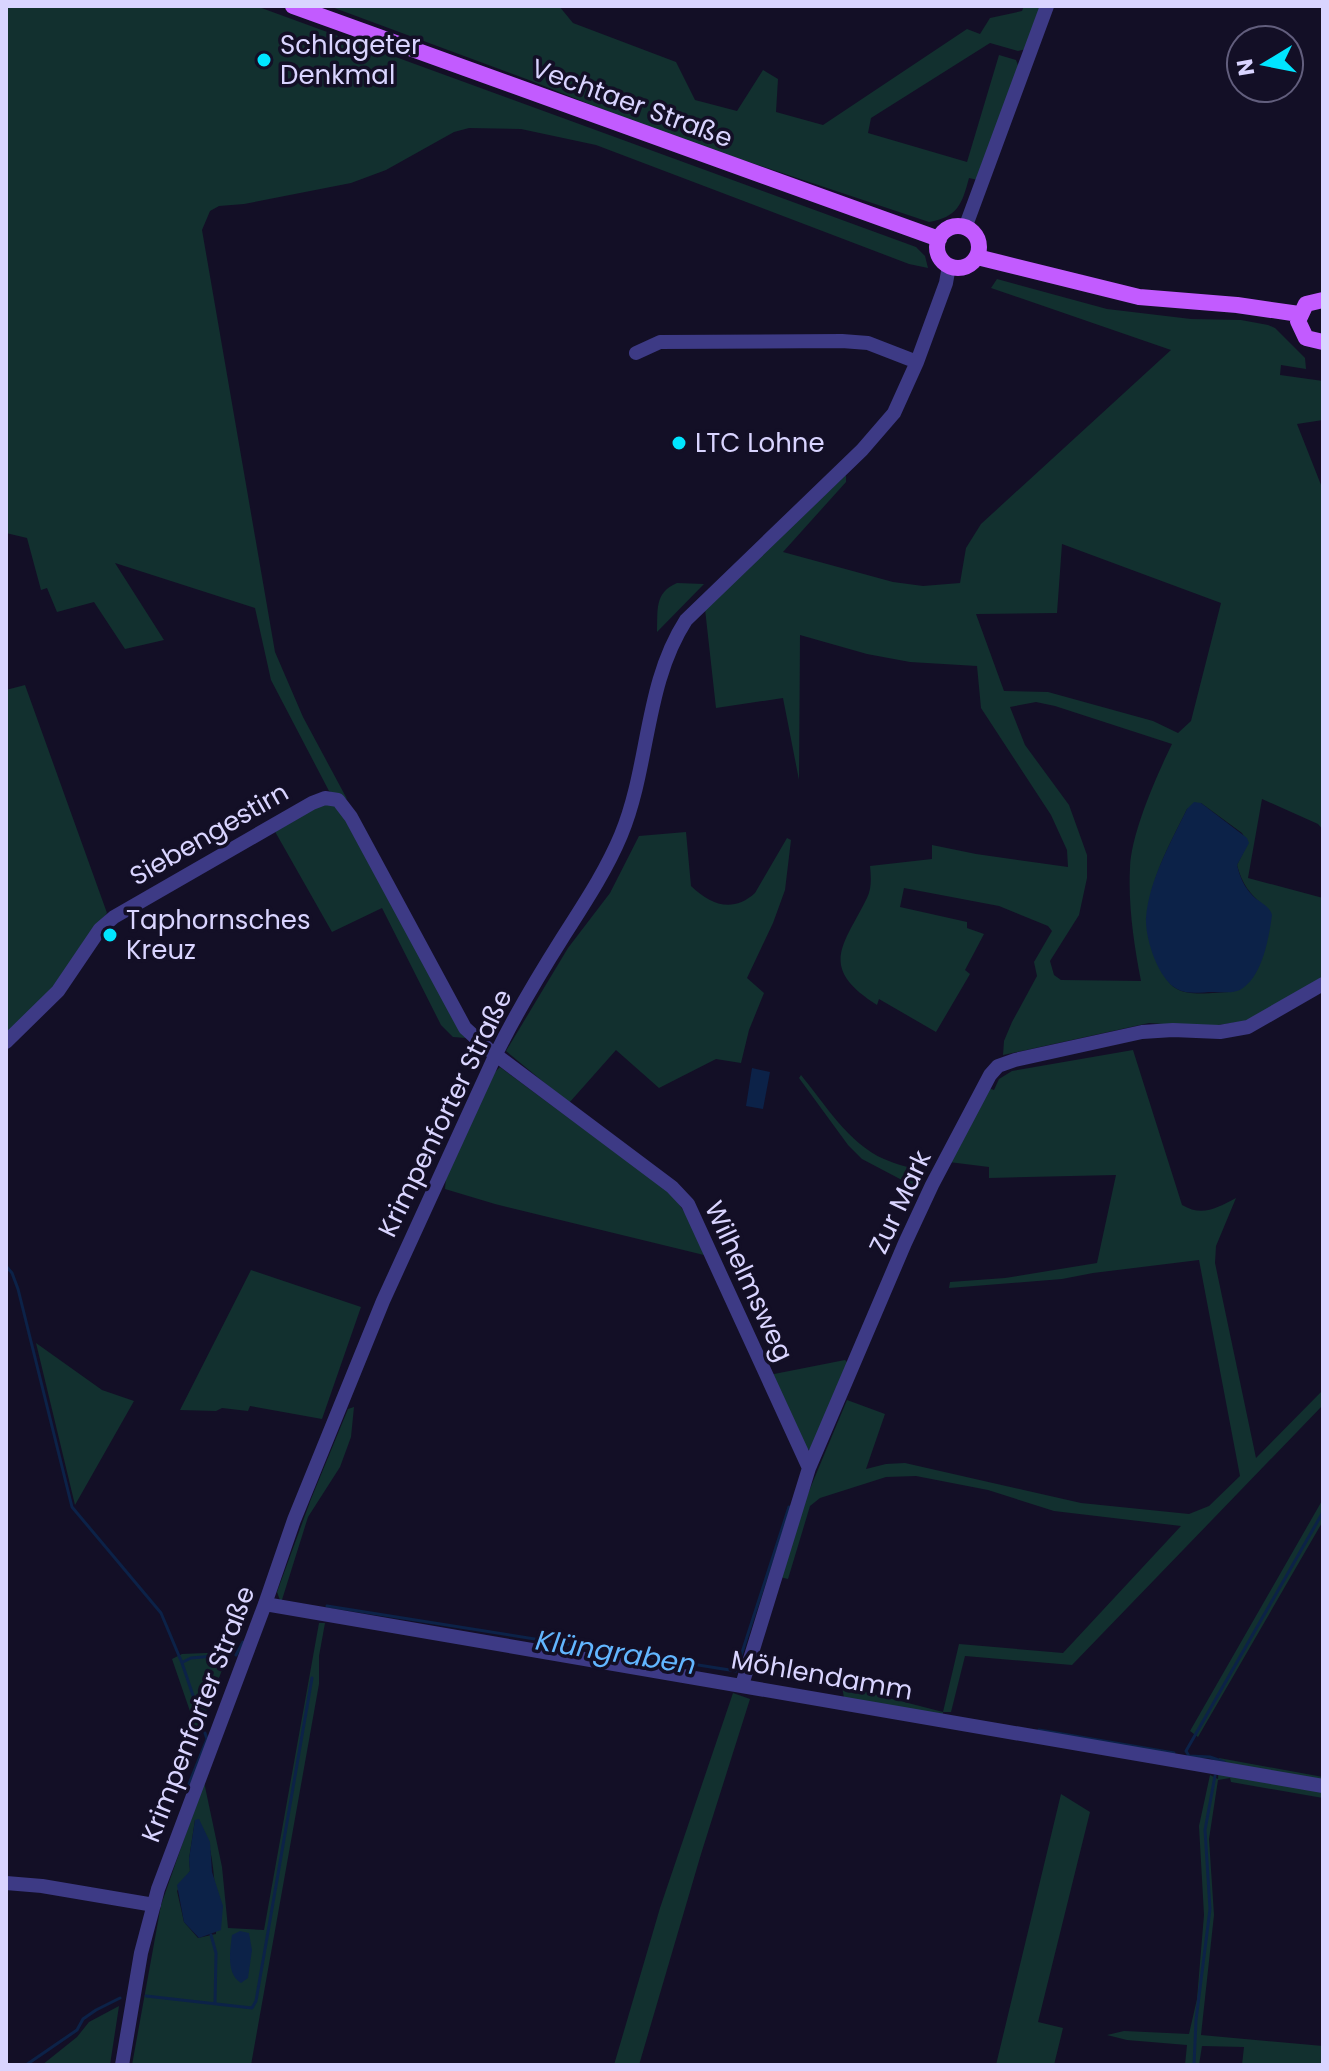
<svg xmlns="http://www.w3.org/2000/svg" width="1329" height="2071" viewBox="0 0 1329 2071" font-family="Poppins,sans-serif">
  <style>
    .green { fill: #12302f; fill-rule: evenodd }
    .water { fill: #0c2248 }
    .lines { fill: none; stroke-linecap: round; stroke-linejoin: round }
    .stream { stroke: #0c2248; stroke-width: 3 }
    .minor { stroke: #3d3a85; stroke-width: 14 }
    .major { stroke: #c25bff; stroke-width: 16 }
    .poi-dot { fill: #00e5ff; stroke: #130f26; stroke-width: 3 }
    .labels { text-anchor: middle; stroke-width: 7; stroke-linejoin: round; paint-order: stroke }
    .poi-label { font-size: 26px; fill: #d9d4ff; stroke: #130f26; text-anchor: start }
    .street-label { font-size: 26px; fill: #d9d4ff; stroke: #130f26 }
    .water-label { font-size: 28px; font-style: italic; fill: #62b6ff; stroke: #130f26 }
  </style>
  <rect width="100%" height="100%" fill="#130f26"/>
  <path class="green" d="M6,6H256L916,247L925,256L928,268L909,264L596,145L521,129L469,128L454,132L386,170L351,183L244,204L219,206L210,211L202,230L275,652L303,717L347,799L329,791L271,680L255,608L115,563L164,640L125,649L94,602L57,612L47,588L41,590L27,538L6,533Z
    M329,6H559L573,23L676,62L695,100L737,111L763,70L778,79L776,112L823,125L967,29L980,34L990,18L1022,11L1024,6H1040L1026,49L1018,51L990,43L871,118L868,133L967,162L999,55L1016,60L1019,68L978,180L969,178C962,204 958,217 929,222L659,132L529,80Z
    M997,279L1107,309L1191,319L1241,320L1268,325L1275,328L1305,358L1306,369L1281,365L1280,375L1323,381V420L1297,424L1323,490V830L1318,824L1262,799L1248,878L1323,898V980L1258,1019L1205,1027L1149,1023L1003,1055L1004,1041L1012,1022L1037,976L1034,962L1052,931L1048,926L999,906L904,888L900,907L967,922V928L984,934L965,970L970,974L936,1032L879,999L877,1005C817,967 844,945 867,898C872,888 871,876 870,866L932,859V845L976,854L1068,867L1067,850L1051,815L981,708L977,666L910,662L867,654L800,635L799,780L783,698L716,708L705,609L846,475V482L783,552L893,582L923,586L960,583L966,548L981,524L1171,350L991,288ZM1062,544L1221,603L1191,721L1178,733L1153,721L1048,692L1004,691L976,614L1057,613ZM1036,702L1055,706L1172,744C1157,775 1131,833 1130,868C1128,905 1134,945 1141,981L1061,980L1054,975L1050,961L1079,915L1087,878V855L1069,805L1025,745L1010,707ZM1201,803L1242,833L1248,843L1237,865C1242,884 1250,894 1264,906L1232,992C1216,992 1191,997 1177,989C1168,984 1163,974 1159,965C1132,909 1162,860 1187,809Z
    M677,583L704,584L657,632C658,610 654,593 677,583Z
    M25,685L107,913L56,987L6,1037V690Z
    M336,803L466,1038L453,1037L441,1025L382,908L332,932L273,828L313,806Z
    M686,832L691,886C710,904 732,914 755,893L787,838L791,840L785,890L773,923L747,978L764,993L749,1030L741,1063L716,1059L659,1088L616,1050L569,1103L506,1051L568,948L610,893L639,836Z
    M1133,1050L1182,1205C1202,1217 1217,1208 1236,1198L1216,1246L1215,1263L1256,1458L1323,1390V1405L1072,1665L965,1656L951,1712H943V1719L844,1698L842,1686L943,1712L959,1644L1063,1653L1181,1526L1054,1511L988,1490L916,1476L886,1477L820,1498L810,1506L788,1579L780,1577L804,1503L847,1400L885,1414L866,1469L886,1464L905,1463L1081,1503L1189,1514L1209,1506L1240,1476L1199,1260L1093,1273L1062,1279L949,1288L950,1282L1005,1278L1097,1263L1116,1175L989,1178V1167L949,1162L988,1088L994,1090L999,1079L1012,1071Z
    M500,1067L666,1190C686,1208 694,1230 704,1255L495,1204L445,1189L446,1177L495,1072Z
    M801,1075C824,1103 849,1144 884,1159C897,1165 912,1168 926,1171L919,1189L862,1159L848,1145L799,1078Z
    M251,1270L361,1307L322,1419L250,1406L248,1411L222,1408L216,1411L180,1410Z
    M36,1343L102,1390L134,1401L75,1505Z
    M845,1360L848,1363L813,1450L803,1449L769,1375Z
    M354,1407L351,1437L340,1467L308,1517L281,1603L277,1592L311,1499L348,1409Z
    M1323,1499V1521L1198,1737L1190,1731Z
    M319,1623H325L319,1656V1684L251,2065H132L161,1905L204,1782L222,1867L228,1928L264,1930ZM195,1820C217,1834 216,1908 216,1934L198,1938L184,1922L177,1891L190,1871L189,1859Z
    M229,1652L195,1740L193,1720L172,1659L182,1654Z
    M733,1693L750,1699L701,1854L639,2065H614L660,1908Z
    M1219,1758L1323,1777V1798L1231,1782L1230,1778L1218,1780L1209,1839L1214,1915L1201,2035L1323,2046V2065H1242L1244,2047L1202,2046L1199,2065H1185L1187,2045L1127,2040L1107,2035L1124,2031L1189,2034L1197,1999L1204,1915L1199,1826L1210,1775L1218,1779Z
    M1061,1794L1090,1812L1038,2022L1063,2028L1054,2065H996Z
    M119,2006L110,2065H42L77,2037L89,2022Z"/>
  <path class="water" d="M1194,802L1201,803L1247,838L1249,843L1237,865C1240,877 1244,887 1253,896C1260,903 1269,905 1272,915C1269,937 1263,974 1243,988C1235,994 1223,992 1213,992C1202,992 1187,995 1177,989C1158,979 1145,938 1146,918C1149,880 1171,842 1187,809Z
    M752,1068L770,1072L763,1109L746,1106Z
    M199,1819L210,1842L212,1872L223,1906L221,1930L199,1938L184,1922L177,1885L190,1871L189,1859L195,1820Z
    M240,1931L249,1933L252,1950L248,1978L241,1983C226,1974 230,1951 232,1935Z"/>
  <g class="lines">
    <path class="stream" d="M6,1266L12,1273L18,1289L72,1507L161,1613L182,1663L201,1719
      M327,1606L736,1671L789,1507
      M236,1655L243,1642
      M183,1662L191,1658L226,1655
      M1039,1730L1174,1753
      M1224,1762L1210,1757L1189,1756L1186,1751L1323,1512
      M189,1784L207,1739L205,1733
      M211,1935L216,1953L215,2003
      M146,1996L252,2008L256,2001L312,1678
      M26,2065L77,2030L83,2019L96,2010L120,1998
      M1194,2065L1196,2020L1210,1909L1205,1830L1215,1776"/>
    <path class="minor" d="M965,228L1047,6
      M636,353L660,342L842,341L868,343L917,362
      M6,1042L58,991L100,929L114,917L312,803L325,798L338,800L351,817L465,1028L488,1049L672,1187L688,1204L809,1468
      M265,1604L1323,1786
      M742,1685L809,1468L905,1243L932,1185L990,1075L998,1066L1015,1060L1142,1032L1173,1030L1220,1032L1248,1027L1323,984
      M6,1883L42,1886L154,1905
      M122,2065L141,1953L158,1889L265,1604L294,1520L383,1301L496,1054C516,1013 539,975 563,937C584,904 606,871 621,835C650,765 644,685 686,620L862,450L894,413L917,362L946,283L949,266"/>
    <path class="major" d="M293,6L939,239
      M937 247a21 21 0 1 1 42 0a21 21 0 1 1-42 0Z
      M977,257L1139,297L1237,305L1299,314
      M1323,300L1306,304L1298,321L1306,338L1323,342"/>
  </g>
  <g class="poi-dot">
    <circle cx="264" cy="60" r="8"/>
    <circle cx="679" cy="443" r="8"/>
    <circle cx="110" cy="935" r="8"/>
  </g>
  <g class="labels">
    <g class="poi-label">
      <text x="280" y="54">Schlageter<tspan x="280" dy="30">Denkmal</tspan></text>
      <text x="695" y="452">LTC Lohne</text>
      <text x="126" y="929">Taphornsches<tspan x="126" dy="30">Kreuz</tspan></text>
    </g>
    <g class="street-label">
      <text transform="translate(632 103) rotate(20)" y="9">Vechtaer Straße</text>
      <text transform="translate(209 834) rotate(-30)" y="9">Siebengestirn</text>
      <text transform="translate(445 1113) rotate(-64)" y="9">Krimpenforter Straße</text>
      <text transform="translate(900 1202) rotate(-65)" y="9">Zur Mark</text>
      <text transform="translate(749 1281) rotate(65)" y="9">Wilhelmsweg</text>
      <text transform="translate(822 1675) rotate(10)" y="9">Möhlendamm</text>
      <text transform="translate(198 1714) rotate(-69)" y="9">Krimpenforter Straße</text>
    </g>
    <g class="water-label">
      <text transform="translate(616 1652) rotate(9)" y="10">Klüngraben</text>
    </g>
  </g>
  <rect width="1329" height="2071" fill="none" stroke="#d9d4ff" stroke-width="16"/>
  <g transform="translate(1265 64) rotate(260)"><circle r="38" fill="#130f26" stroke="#625e7d" stroke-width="2"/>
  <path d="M0-6L14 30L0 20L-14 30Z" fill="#00e5ff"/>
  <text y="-12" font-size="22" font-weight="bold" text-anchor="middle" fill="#d9d4ff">N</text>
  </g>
</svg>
